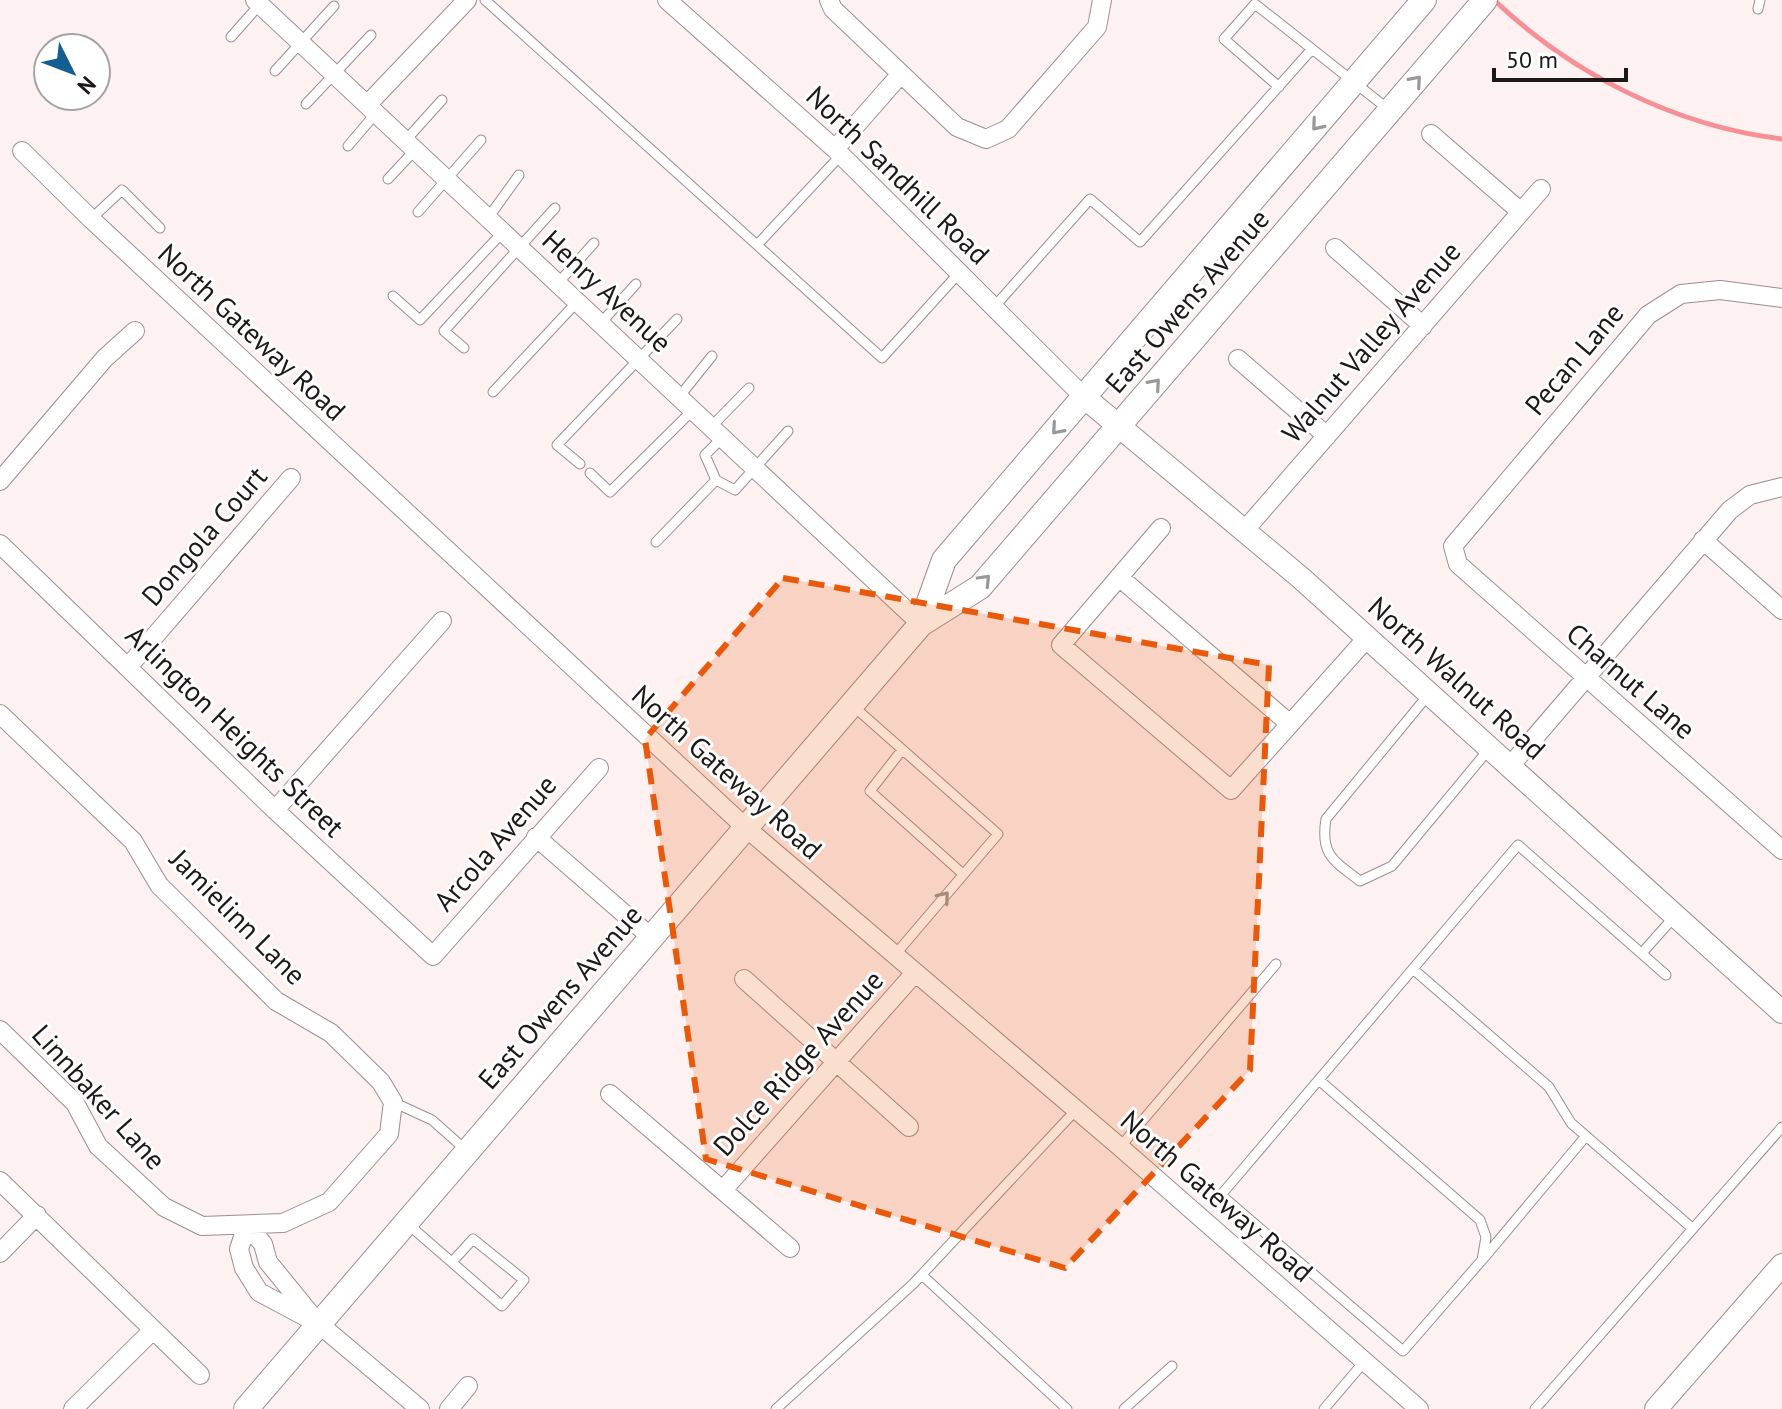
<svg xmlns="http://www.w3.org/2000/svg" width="1782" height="1409" viewBox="0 0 1782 1409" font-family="'PT Sans',sans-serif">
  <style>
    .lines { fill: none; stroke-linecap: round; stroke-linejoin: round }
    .stream { stroke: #f79096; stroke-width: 5 }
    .service-casing { stroke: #9c8e8e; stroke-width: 11 }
    .minor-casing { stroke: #9c8e8e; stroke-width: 20 }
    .tertiary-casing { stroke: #9c8e8e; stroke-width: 24 }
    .secondary-casing { stroke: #9c8e8e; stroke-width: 26 }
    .service { stroke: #fff; stroke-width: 9 }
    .minor { stroke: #fff; stroke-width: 18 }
    .tertiary { stroke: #fff; stroke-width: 22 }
    .secondary { stroke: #fff; stroke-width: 24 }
    .oneway { stroke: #999797 }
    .marked { fill: #e8590c; fill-opacity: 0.2; stroke: #e8590c; stroke-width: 6; stroke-dasharray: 16 10; stroke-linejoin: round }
    .labels { text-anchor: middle; stroke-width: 6; stroke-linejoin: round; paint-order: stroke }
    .street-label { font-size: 28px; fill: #1d1818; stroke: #fff }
  </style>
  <rect width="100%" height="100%" fill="#fdf1f1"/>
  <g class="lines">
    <path class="stream" d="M1494,0C1572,74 1675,126 1782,139"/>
    <g class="service-casing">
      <path id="service" d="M485,0L757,245L840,156
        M1758,9L1760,0
        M231,37L261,3
        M275,71L334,6
        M1279,87L1224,39L1255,4L1388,109
        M306,104L371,35
        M405,141L442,100
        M348,146L376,113
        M388,179L415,150
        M418,212L481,140
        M488,218L519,175
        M91,219L122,190L160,228
        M757,245L882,358L959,273
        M558,283L594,243
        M393,296L420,320L503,232
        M995,306L1090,199L1140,242L1312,49
        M600,324L636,284
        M464,348L444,331L555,208
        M493,392L577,302
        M679,397L712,356
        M711,427L749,388
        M722,438L705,455L716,480L735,490L788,431
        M580,464L557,445L677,319
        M590,473L610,492L693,410
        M656,542L716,480
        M1429,694L1326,819C1320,855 1334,861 1360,881L1392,866L1489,749
        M852,705L998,834L894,956
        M902,750L870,791L963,874
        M1642,953L1674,917
        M1413,969L1549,1087L1571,1123L1692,1228
        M1319,1080L1480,1220L1486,1237L1482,1260L1403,1351L1221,1195L1518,845L1666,975
        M393,1102L432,1120L467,1151
        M1120,1147L1276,964
        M409,1225L502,1306L524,1280L473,1239L452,1262
        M1483,1259L1586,1136
        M922,1275L1067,1409
        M776,1409L913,1284L1076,1110
        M1124,1409L1172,1366
        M1324,1409L1364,1362
        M1535,1409L1782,1127"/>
    </g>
    <g class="minor-casing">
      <path id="minor" d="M255,0L921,624
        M667,0L835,149L1084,397
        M829,0L833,9L957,127L986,139L1008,129L1097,27L1102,0
        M367,105L467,0
        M1431,134L1521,212
        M835,149L900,75
        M22,151L91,219L745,827L1120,1147L1419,1409
        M1335,248L1423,326
        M1782,298L1720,290L1681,294L1648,315L1453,546L1458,564L1782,850
        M1238,359L1327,436
        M0,481L105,358L135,331
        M1161,528L1061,645L1231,790L1367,638
        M1244,531L1541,189
        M1703,540L1782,610
        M0,544L275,810L433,956L599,768
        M1119,577L1290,724
        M128,667L291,478
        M0,714L133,841L159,885L276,1001L331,1033L381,1082L393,1102L389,1134L329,1202L283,1223L202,1226L164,1207L98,1146L75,1103L0,1030
        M1510,766L1730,510L1750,495L1782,487
        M275,810L442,621
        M536,837L651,937
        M744,979L909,1127
        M610,1094L790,1248
        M0,1181L200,1375
        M723,1190L914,974
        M247,1225L239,1249L244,1268L259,1292L319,1324L420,1409
        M247,1225L263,1244L268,1262L312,1316
        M0,1253L37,1215
        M73,1409L153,1330
        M449,1409L468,1386"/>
    </g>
    <g class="tertiary-casing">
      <path id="tertiary" d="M1084,397L1301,578L1782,1012
        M1656,1409L1782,1265"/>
    </g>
    <g class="secondary-casing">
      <path id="secondary" d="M921,624L944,560L1424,0
        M246,1409L921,624L980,587L1485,0"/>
    </g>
    <use href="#service" class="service"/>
    <use href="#minor" class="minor"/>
    <use href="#tertiary" class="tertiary"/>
    <use href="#secondary" class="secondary"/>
  </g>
  <defs><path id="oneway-chevron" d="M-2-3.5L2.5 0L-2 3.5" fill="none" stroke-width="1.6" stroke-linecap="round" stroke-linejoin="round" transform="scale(2)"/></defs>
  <g class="oneway">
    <use href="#oneway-chevron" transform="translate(1416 81) rotate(-49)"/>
    <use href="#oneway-chevron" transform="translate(1317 125) rotate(130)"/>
    <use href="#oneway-chevron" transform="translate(1155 384) rotate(-49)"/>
    <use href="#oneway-chevron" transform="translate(1057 429) rotate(131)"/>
    <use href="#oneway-chevron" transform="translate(985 580) rotate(-46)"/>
    <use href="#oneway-chevron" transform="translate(944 897) rotate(-50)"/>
  </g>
  <path class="marked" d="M783,578L1269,665L1250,1070L1065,1268L706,1159L645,739Z"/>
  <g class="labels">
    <g class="street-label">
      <text transform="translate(898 175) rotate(44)" y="10">North Sandhill Road</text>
      <text transform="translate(607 291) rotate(43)" y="10">Henry Avenue</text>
      <text transform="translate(1187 301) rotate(-49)" y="10">East Owens Avenue</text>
      <text transform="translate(252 332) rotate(43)" y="10">North Gateway Road</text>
      <text transform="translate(1371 342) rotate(-49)" y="10">Walnut Valley Avenue</text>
      <text transform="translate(1574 359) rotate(-50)" y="10">Pecan Lane</text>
      <text transform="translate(204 536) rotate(-49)" y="10">Dongola Court</text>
      <text transform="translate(1457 678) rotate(42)" y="10">North Walnut Road</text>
      <text transform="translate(1631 681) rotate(41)" y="10">Charnut Lane</text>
      <text transform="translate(235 731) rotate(44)" y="10">Arlington Heights Street</text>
      <text transform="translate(727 772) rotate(42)" y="10">North Gateway Road</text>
      <text transform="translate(495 843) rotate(-49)" y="10">Arcola Avenue</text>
      <text transform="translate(238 917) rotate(45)" y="10">Jamielinn Lane</text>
      <text transform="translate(560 997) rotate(-49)" y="10">East Owens Avenue</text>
      <text transform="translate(798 1063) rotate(-48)" y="10">Dolce Ridge Avenue</text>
      <text transform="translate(99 1097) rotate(48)" y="10">Linnbaker Lane</text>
      <text transform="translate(1217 1196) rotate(41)" y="10">North Gateway Road</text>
    </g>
  </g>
  <g transform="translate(72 72) rotate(132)"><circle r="38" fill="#ffffff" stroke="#a5a3a3" stroke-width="2"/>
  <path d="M0-6L14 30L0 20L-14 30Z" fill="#145e92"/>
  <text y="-12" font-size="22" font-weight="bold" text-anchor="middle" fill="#1d1818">N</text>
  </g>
  <path d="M1494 68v12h132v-12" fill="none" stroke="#1d1818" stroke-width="4"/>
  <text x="1506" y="68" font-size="24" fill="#1d1818" stroke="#ffffff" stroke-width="6" paint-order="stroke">50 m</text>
</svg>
